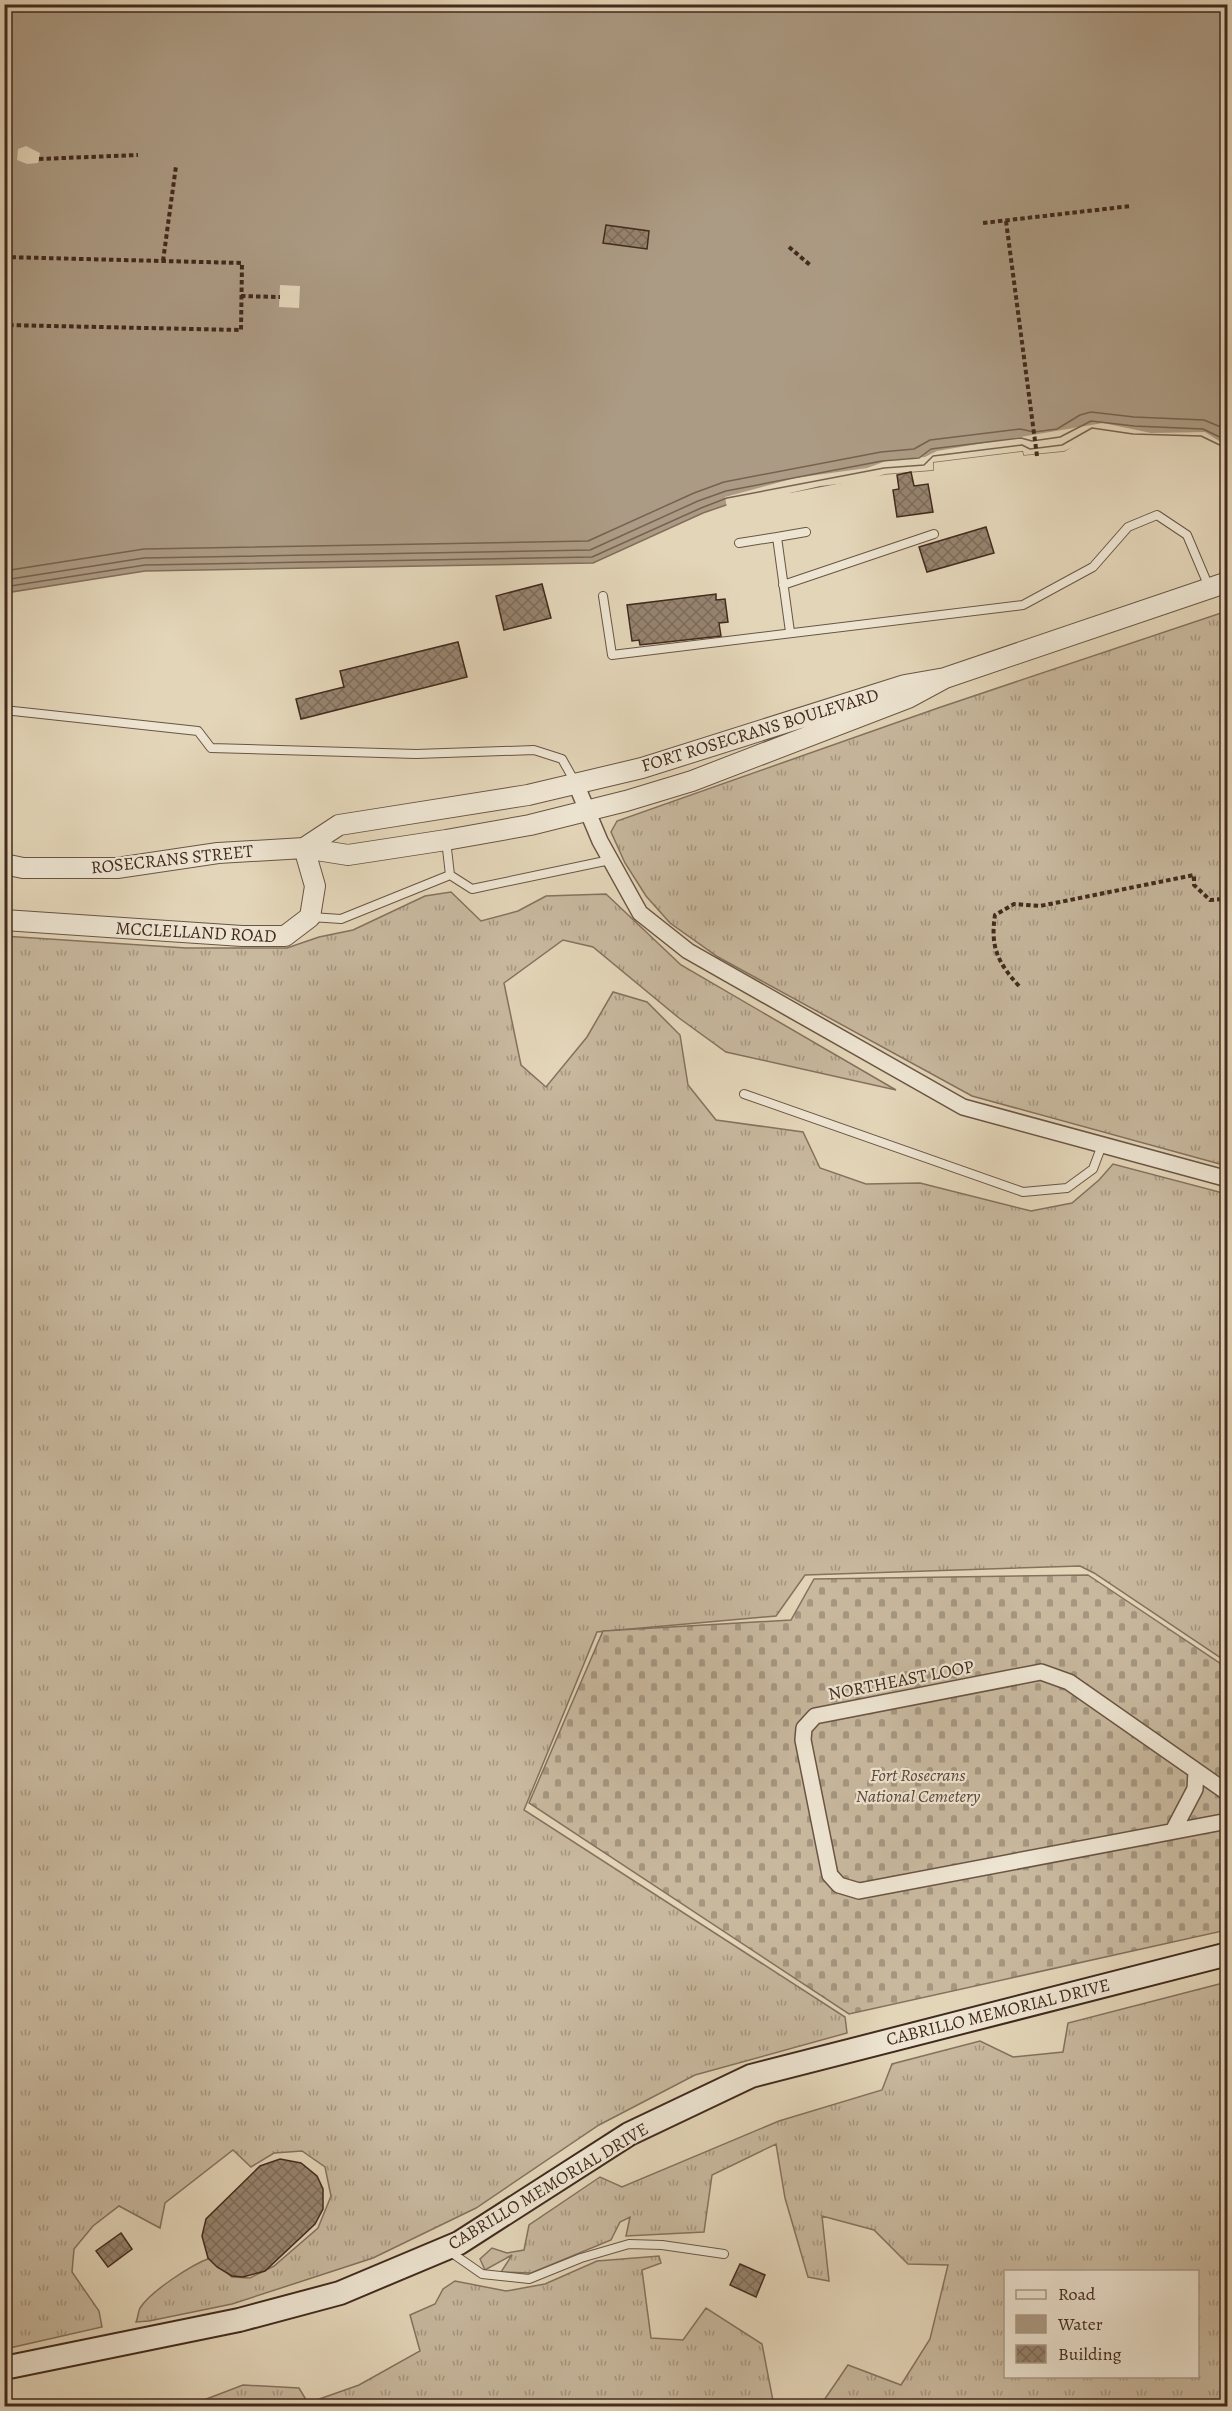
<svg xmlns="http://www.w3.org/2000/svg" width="1232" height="2411" viewBox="0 0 1232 2411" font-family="Alegreya,serif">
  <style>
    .grass { fill: url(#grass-tufts); stroke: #85715e; stroke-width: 1.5; fill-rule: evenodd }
    .cemetery { fill: url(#cemetery-stones); stroke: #85715e; stroke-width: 1.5 }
    .water { fill: #ac9b84; stroke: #826e5b; stroke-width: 1.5 }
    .pier { fill: #e3d5b8 }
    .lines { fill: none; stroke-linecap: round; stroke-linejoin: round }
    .shore { stroke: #776251; stroke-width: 1.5 }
    .building { fill: url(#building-cross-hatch); stroke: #422a1e; stroke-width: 1.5 }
    .service-casing { stroke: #6a5544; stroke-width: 10 }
    .minor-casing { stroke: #6a5544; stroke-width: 18 }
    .tertiary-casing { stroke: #6a5544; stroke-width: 22 }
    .secondary-casing { stroke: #422a1e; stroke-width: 26 }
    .path { stroke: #422a1e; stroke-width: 4; stroke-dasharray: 4.5 3; stroke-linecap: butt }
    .service { stroke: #ede4d1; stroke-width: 8 }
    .minor { stroke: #ede4d1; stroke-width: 15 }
    .tertiary { stroke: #ede4d1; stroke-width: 20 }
    .secondary { stroke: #ede4d1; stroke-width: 22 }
    .labels { text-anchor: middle; stroke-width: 4.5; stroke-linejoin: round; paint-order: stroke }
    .street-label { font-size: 18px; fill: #422a1e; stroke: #ede4d1 }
    .park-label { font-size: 18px; font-style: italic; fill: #5d4638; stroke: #ede4d1 }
  </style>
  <defs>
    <pattern id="grass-tufts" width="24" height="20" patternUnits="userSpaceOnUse" patternTransform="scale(1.5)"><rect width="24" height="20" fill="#c8b89e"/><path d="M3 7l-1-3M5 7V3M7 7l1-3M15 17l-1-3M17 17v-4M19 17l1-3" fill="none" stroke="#a49680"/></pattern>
    <pattern id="cemetery-stones" width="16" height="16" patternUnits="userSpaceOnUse" patternTransform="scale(1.5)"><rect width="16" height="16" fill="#c8b89e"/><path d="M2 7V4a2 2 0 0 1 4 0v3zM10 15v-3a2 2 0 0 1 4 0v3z" fill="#a49680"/></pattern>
    <pattern id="building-cross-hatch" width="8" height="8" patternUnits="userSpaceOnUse" patternTransform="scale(1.5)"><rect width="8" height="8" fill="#96836e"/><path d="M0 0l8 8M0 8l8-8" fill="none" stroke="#7c6b5a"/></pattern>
  </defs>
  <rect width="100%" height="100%" fill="#e3d5b8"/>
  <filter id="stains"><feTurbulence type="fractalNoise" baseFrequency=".00333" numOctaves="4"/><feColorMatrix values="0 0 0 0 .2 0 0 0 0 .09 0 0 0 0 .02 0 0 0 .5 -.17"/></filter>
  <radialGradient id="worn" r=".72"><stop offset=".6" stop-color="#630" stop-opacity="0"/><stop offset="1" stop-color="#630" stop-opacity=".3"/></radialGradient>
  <path class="grass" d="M1227,611V1166L972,1096L718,957L670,923L646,896L625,863L611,832L617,821L938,708Z
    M451,892L481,921L518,911L546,896L606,894L681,965L896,1090L726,1052L679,1018L593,947L563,940L504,983L521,1065L546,1087L587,1037L613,992L647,1002L680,1035L688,1085L716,1120L803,1132L820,1168L866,1184L920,1183L1031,1211L1072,1203L1099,1180L1113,1164L1227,1194V1662L1094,1573L1080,1566L805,1575L776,1616L597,1632L524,1810L845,2017L847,2033L695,2075L599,2125L476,2208L373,2258L232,2304L149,2321L136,2322C138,2318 138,2312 140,2308C151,2291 191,2265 210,2258L232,2277L250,2278L274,2266L318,2228L331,2196L325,2167L302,2151L274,2153L251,2167L233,2150L165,2203L160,2228L119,2206L93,2226L74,2249L72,2272L99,2311L102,2327L5,2349L4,936L186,948H287L319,937L353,930L425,896Z
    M1227,1982V2406H820L848,2365L901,2385L930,2339L948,2265L908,2264L874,2230L822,2216L829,2281L808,2277L785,2198L776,2144L712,2175L704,2232L626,2236L630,2217L620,2222L611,2240L531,2273L501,2272L512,2255L485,2270L480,2259L492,2248L507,2253L524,2250L529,2225L600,2177L622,2187L779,2121L882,2090L892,2064L980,2041L1013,2057L1063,2052L1068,2023ZM1006,2272H1198V2376H1006Z
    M659,2256L661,2263L642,2270L651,2338L683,2340L706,2308L762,2344L774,2406H188L243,2385L299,2388L308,2403L359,2385L420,2351L410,2315L435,2304L443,2289L455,2281L506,2291L545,2284L597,2261Z"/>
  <path class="cemetery" d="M1088,1575L1227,1668V1930L849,2014L529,1803L603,1631L791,1620L814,1579Z"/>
  <path class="water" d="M5,5H1227V456L1200,442L1091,434L1064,451L1024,455L1023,451L933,462V470L885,474L729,504L703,513L593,563L145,571L5,593Z"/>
  <path class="pier" d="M26,146L40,153L38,163L27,164L17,160L18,149Z
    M280,285L300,286L299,308L279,307Z
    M1103,423L1151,433L1205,432L1227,446L1228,459L1200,445L1132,443L1092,438L1064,451L1024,455L1023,451L933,462V470L885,474L864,481L820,486L790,493L787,496L727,508L725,497L795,478L867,468L889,460L925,457L937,451Z"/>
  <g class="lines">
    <path class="shore" d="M4,571L144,549L588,541L694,493L724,482L881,452L914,449L930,440L1020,429L1034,432L1057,429L1080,415L1091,412L1134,417L1204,420L1228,430
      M4,580L144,558L590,550L698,501L726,491L882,461L919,458L931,449L1021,438L1032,441L1060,437L1091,421L1134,426L1203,429L1228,441
      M4,587L145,565L592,557L701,508L727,498L884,468L924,465L933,456L1022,445L1030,449L1062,445L1092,428L1133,434L1201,436L1228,449"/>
  </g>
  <path class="building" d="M606,225L649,231L647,249L603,243Z
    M911,472L914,486L928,484L933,512L897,517L893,490L899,489L897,475Z
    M986,527L994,553L927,572L919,547Z
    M542,584L551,618L504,630L496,596Z
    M716,594V600L725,599L728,622L719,623L721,636L640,645L639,640L632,641L627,605Z
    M458,642L467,677L301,719L296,699L344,687L340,671Z
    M280,2159L301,2163L317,2176L323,2189V2209L315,2224L265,2271L243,2277L232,2276L217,2267L208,2258L202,2236L206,2219L260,2166Z
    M121,2233L132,2249L108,2267L96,2251Z
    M740,2264L765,2275L756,2297L730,2285Z"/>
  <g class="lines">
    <g class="service-casing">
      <path id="service" d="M777,537L806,532
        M739,543L777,537L790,632
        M783,585L934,534
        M603,596L612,655L1023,605L1093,567L1128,527L1157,515L1187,535L1209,587
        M4,710L198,731L211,748L416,754L534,750L562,759L575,782
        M450,875L472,889L610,860
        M311,917L341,919L450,875L446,840
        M744,1094L1023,1192L1067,1188L1093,1169L1102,1145
        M449,2251L482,2274L529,2279L581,2258L629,2244L662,2245L724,2254"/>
    </g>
    <g class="minor-casing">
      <path id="minor" d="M576,784L600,841L640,913L688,951L963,1107L1228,1179
        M1228,1793L1069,1682L1041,1672L815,1716L804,1728L803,1740L830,1875L839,1885L859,1891L1228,1821
        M1173,1831L1195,1789L1196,1771"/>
    </g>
    <g class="tertiary-casing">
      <path id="tertiary" d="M304,848L339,825L528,795L642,768L905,685L945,678L1228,582
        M4,864L23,868H117L218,853L304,848L348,855L446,840L530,825L626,801L692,781L908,698L945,678
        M4,920L242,936H285L310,917L315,886L304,848"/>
    </g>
    <g class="secondary-casing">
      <path id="secondary" d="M4,2368L239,2320L340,2293L459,2243L629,2134L751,2076L1228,1954"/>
    </g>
    <path class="path" d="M39,159L138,155
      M1006,221L1037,456
      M983,223L1131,206
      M789,247L810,265
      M4,257L242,263L241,330L4,325
      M163,261L176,166
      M241,296L280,297
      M1019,986C998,963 990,947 995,915L1014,904L1040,906L1194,875V885L1210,900L1223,899L1228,893"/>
    <use href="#service" class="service"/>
    <use href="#minor" class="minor"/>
    <use href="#tertiary" class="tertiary"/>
    <use href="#secondary" class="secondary"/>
  </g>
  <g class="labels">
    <g class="street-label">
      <text transform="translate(760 730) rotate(-17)" y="6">FORT ROSECRANS BOULEVARD</text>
      <text transform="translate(172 859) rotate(-6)" y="6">ROSECRANS STREET</text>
      <text transform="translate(196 932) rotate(3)" y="6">MCCLELLAND ROAD</text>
      <text transform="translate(901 1680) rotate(-11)" y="6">NORTHEAST LOOP</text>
      <text transform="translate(998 2012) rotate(-14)" y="6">CABRILLO MEMORIAL DRIVE</text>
      <text transform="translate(548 2186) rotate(-31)" y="6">CABRILLO MEMORIAL DRIVE</text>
    </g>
    <g class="park-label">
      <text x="918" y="1781">Fort Rosecrans<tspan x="918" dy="21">National Cemetery</tspan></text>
    </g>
  </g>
  <rect width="1232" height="2411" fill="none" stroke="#e3d5b8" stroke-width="24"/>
  <rect x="6" y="6" width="1220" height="2399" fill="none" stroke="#422a1e" stroke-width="3"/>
  <rect x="12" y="12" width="1208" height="2387" fill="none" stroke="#422a1e" stroke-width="1.5"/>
  <rect x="1004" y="2270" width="195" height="108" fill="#ede4d1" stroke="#a99a89" stroke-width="1.5"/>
  <rect x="1016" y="2290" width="30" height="9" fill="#ede4d1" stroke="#a99a89" stroke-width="1.5"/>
  <text x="1058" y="2300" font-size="18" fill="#422a1e">Road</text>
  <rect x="1016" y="2315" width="30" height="18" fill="#ac9b84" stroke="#a99a89" stroke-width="1.5"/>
  <text x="1058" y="2330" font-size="18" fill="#422a1e">Water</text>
  <rect x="1016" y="2345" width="30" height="18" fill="url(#building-cross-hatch)" stroke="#a99a89" stroke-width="1.5"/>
  <text x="1058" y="2360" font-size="18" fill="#422a1e">Building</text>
  <rect width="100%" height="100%" filter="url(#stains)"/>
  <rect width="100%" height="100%" fill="url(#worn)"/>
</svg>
